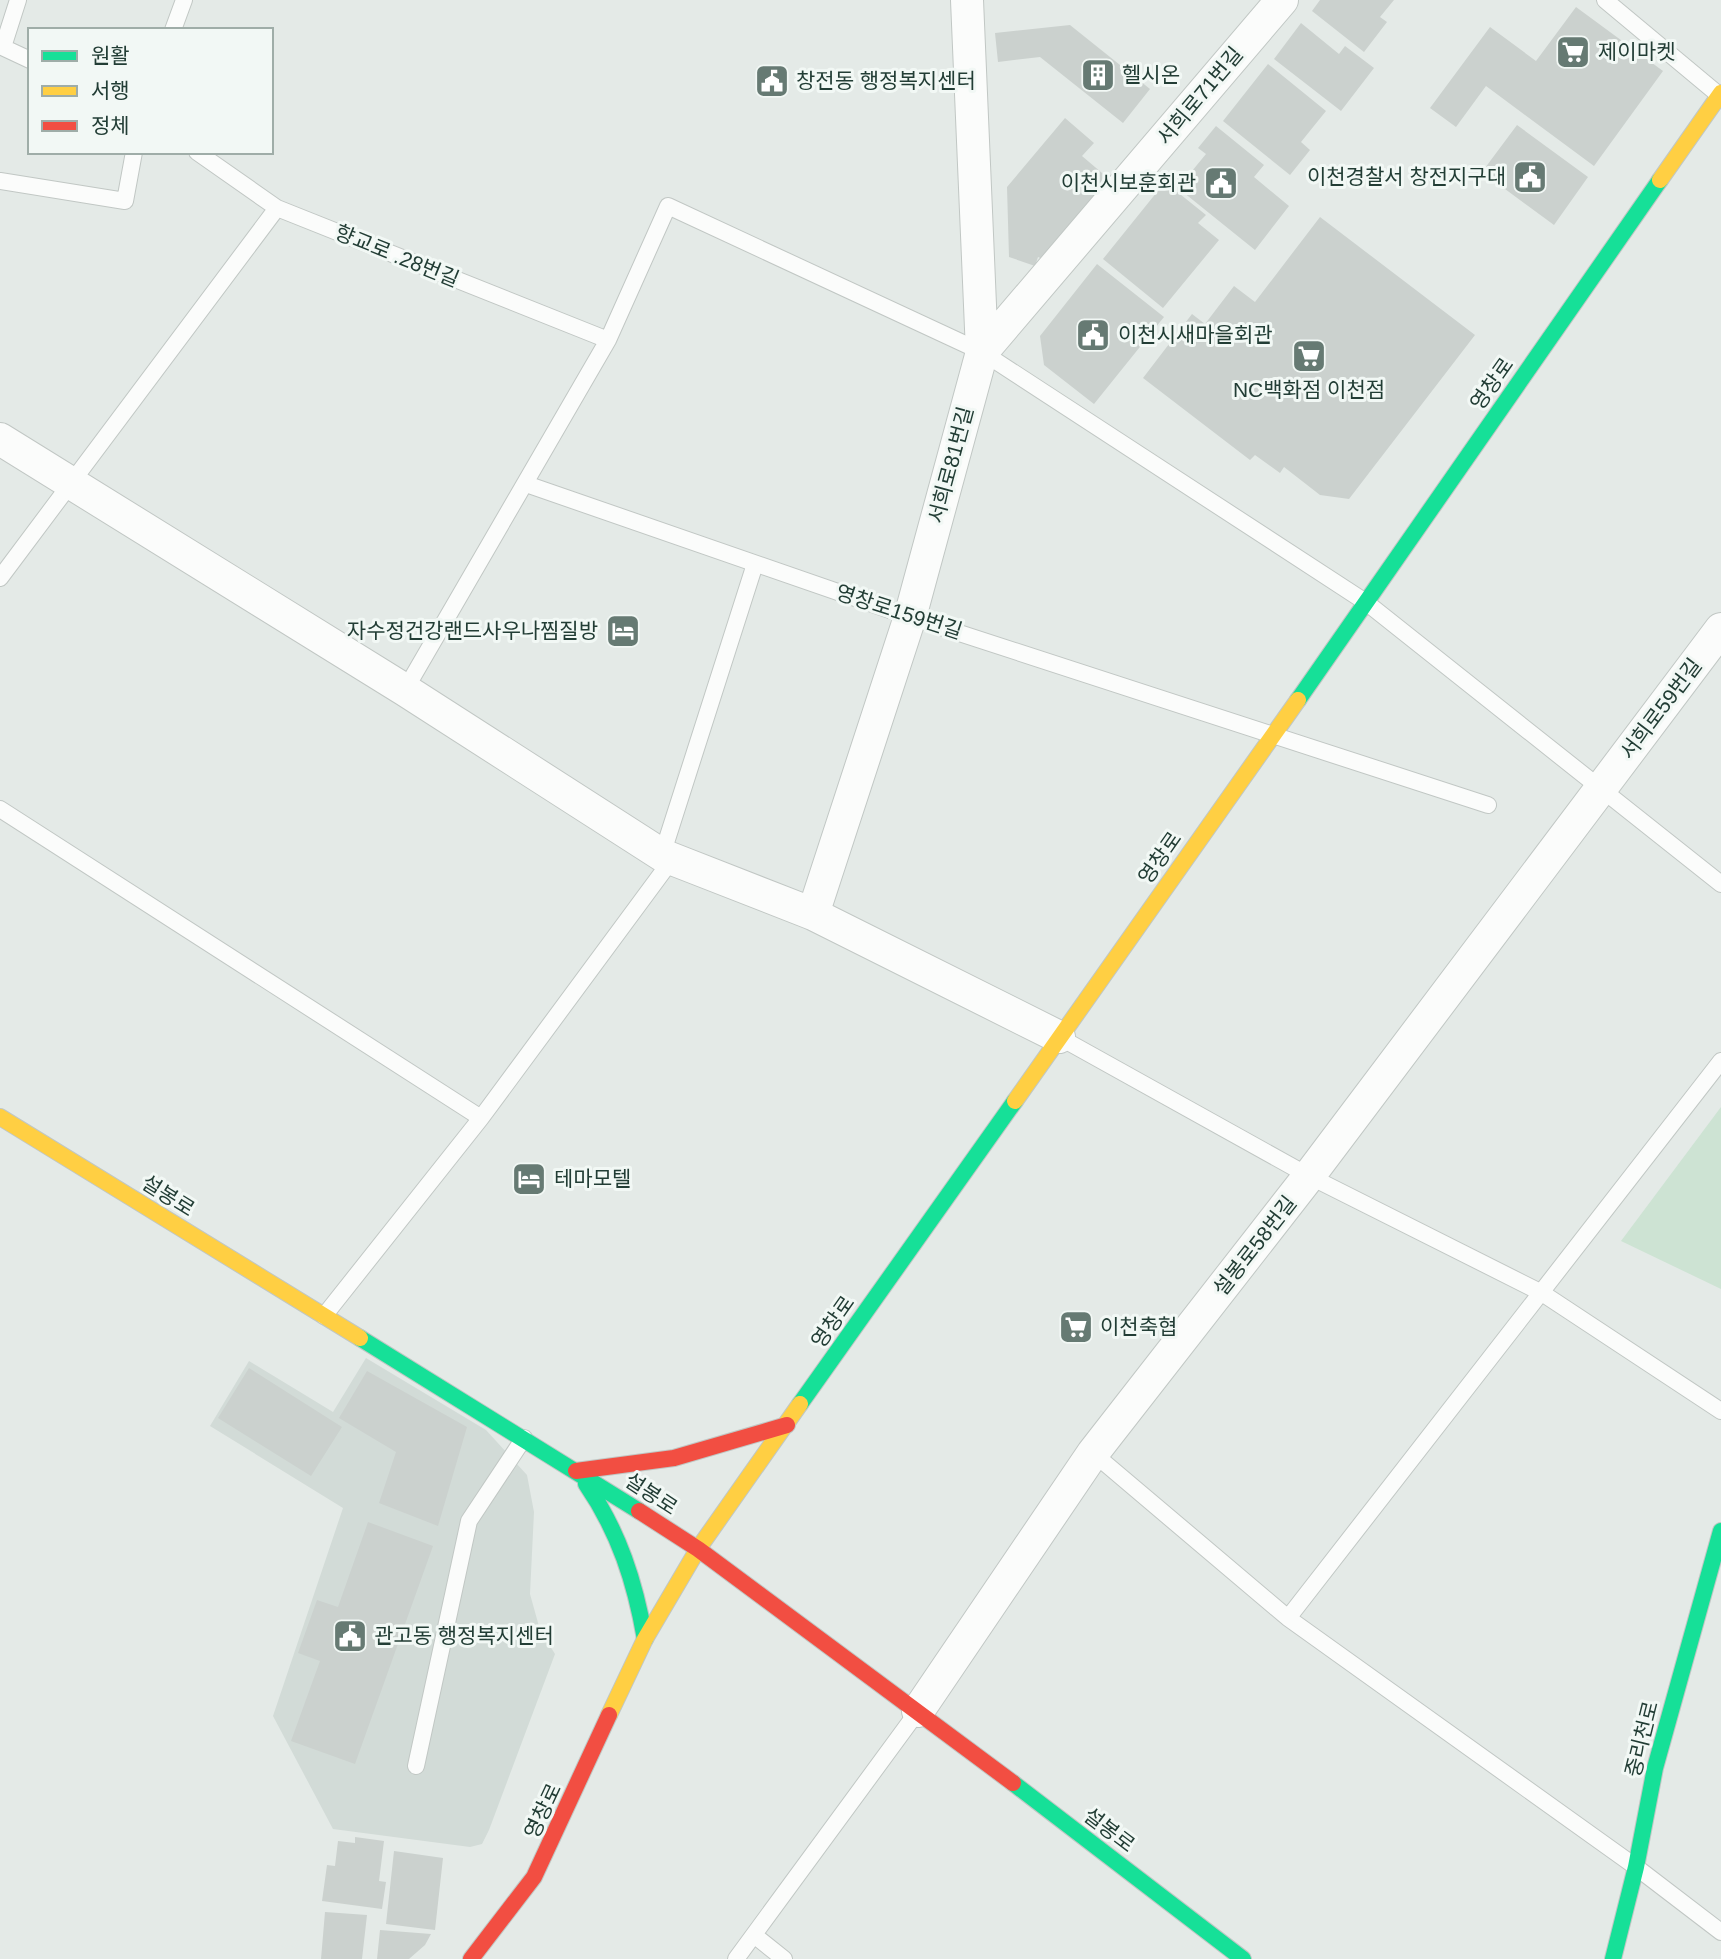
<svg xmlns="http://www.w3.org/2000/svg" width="1721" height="1959" viewBox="0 0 1721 1959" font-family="Helvetica,'Noto Sans KR',sans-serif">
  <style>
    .built { fill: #d2dbd7 }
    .green { fill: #cde3d3 }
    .building { fill: #cbd1ce }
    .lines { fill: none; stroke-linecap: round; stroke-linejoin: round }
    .lane-casing { stroke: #c1c7c4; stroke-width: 18 }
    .street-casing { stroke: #c1c7c4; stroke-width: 34 }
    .fast-casing { stroke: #c0c7c4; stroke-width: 18 }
    .slow-casing { stroke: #c0c7c4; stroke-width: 18 }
    .jam-casing { stroke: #c0c7c4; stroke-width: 18 }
    .lane { stroke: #fbfcfb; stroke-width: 16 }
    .street { stroke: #fbfcfb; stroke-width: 32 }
    .fast { stroke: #16e098; stroke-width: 16 }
    .slow { stroke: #ffcf43; stroke-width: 16 }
    .jam { stroke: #f24e42; stroke-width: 16 }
    .labels { text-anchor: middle; stroke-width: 6; stroke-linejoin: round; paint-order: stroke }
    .poi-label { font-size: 21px; fill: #223d35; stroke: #f2f8f5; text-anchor: start }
    .street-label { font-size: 21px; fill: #223d35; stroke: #f2f8f5 }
  </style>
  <rect width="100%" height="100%" fill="#e4eae7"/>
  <path class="built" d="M366,1358L486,1430L527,1475L534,1512L530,1594L540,1630L555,1654L489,1830L482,1844L470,1847L333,1829L273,1716L343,1508L210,1426L249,1361L333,1412Z"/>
  <path class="green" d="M1721,1107V1289L1621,1241Z"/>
  <path class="building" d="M1320,0H1394L1380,17L1387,22L1364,52L1312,11Z
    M1576,7L1663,71L1594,166L1486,86L1456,127L1430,108L1490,27L1536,61Z
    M1301,23L1339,54L1345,46L1374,68L1341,111L1274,59Z
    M1070,25L1150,89L1123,123L1040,57L998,62L995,33Z
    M1268,64L1326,111L1301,142L1310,150L1290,175L1223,121Z
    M1065,118L1094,143L1082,156L1115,184L1045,260L1038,257L1035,266L1009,257L1007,187Z
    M1517,125L1588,177L1554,225L1482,172Z
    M1216,126L1264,165L1254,177L1289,206L1255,250L1178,188L1206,154L1198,148Z
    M1165,182L1206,215L1198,223L1219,240L1163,308L1103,259Z
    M1320,217L1475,335L1349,499L1320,495L1284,467L1280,473L1255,455L1250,460L1143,378L1192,314L1205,324L1234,286L1255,302Z
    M1097,264L1164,317L1094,404L1044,365L1040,336Z
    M249,1368L342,1427L311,1476L218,1418Z
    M367,1371L467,1427L438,1526L379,1503L396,1452L339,1418Z
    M368,1522L433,1546L355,1764L291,1741L320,1661L298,1653L317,1600L338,1607Z
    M355,1837L384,1841L379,1881L386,1882L382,1909L322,1901L327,1865L335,1866L338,1841L355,1843Z
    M394,1851L443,1858L435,1930L386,1924Z
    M325,1912L367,1915L362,1959H321Z
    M380,1930L431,1934L425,1945L409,1959H377Z"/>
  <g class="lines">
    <g class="lane-casing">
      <path id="lane" d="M1605,0L1719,95
        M173,30L184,0
        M0,46L30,60
        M3,47L18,0
        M197,152L277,208L608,340
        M0,181L125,201L134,152
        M526,484L910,617L1488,805
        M0,578L277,208
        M405,690L608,340L668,206L982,352L1367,603L1721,884
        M0,809L481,1118
        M662,855L755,564
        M1059,1037L1309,1176L1542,1293L1721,1411
        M324,1316L481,1118L673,858
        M1093,1453L1288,1618L1636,1867L1721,1932
        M1288,1618L1721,1061
        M416,1766L469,1521L524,1438
        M754,1935L784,1959
        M736,1959L918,1711"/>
    </g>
    <g class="street-casing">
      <path id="street" d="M982,352L1282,0
        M0,439L405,690L662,855L813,914L1059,1037
        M813,914L910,617L982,352L967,0
        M918,1711L1093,1453L1309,1176L1721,629"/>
    </g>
    <g class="fast-casing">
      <path id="fast" d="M1298,700L1660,180
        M360,1338L639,1511
        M800,1404L1015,1101
        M586,1484C619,1532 635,1582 645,1639
        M1013,1783L1243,1959
        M1613,1959L1636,1867L1655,1768L1721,1531"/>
    </g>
    <g class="slow-casing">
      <path id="slow" d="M1660,180L1721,93
        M1015,1101L1298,700
        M0,1117L360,1338
        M609,1715L645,1639L698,1549L800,1404"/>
    </g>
    <g class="jam-casing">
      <path id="jam" d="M576,1471L674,1458L787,1425
        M639,1511L698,1549L1013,1783
        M471,1959L534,1877L609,1715"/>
    </g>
    <use href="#lane" class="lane"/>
    <use href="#street" class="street"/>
    <use href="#fast" class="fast"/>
    <use href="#slow" class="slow"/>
    <use href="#jam" class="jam"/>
  </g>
  <defs>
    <g id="supermarket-square" transform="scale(1.75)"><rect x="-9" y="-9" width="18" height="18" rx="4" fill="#667a73" stroke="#f2f8f5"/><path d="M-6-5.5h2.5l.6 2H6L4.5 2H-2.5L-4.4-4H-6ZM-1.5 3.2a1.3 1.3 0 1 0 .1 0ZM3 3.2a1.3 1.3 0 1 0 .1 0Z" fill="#fff"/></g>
    <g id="building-square" transform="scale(1.75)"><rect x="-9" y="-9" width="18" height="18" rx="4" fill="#667a73" stroke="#f2f8f5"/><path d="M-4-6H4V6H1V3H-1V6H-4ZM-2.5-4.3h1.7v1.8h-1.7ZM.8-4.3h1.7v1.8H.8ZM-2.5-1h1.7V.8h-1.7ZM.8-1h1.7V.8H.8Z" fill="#fff"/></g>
    <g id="civic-square" transform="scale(1.75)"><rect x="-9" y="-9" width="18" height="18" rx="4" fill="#667a73" stroke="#f2f8f5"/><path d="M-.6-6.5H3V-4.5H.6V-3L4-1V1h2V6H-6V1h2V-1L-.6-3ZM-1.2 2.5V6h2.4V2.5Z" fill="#fff"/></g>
    <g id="hotel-square" transform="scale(1.75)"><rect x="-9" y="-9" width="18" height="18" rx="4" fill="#667a73" stroke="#f2f8f5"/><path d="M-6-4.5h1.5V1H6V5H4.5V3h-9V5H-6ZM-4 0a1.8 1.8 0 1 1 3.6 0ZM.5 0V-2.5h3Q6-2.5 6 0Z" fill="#fff"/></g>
  </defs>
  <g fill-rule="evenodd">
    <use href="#supermarket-square" x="1573" y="52"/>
    <use href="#building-square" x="1098" y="75"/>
    <use href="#civic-square" x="772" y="81"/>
    <use href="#civic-square" x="1530" y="177"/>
    <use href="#civic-square" x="1221" y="183"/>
    <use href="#civic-square" x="1093" y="335"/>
    <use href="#supermarket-square" x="1309" y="356"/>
    <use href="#hotel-square" x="623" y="631"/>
    <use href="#hotel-square" x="529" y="1179"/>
    <use href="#supermarket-square" x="1076" y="1327"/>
    <use href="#civic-square" x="350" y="1636"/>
  </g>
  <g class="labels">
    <g class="poi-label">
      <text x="1598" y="59">제이마켓</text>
      <text x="1122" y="82">헬시온</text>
      <text x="796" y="88">창전동 행정복지센터</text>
      <text x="1506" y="184" text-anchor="end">이천경찰서 창전지구대</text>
      <text x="1196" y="190" text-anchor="end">이천시보훈회관</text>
      <text x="1118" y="342">이천시새마을회관</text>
      <text x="1309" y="397" text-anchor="middle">NC백화점 이천점</text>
      <text x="598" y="638" text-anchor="end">자수정건강랜드사우나찜질방</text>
      <text x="554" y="1186">테마모텔</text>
      <text x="1100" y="1334">이천축협</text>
      <text x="374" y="1643">관고동 행정복지센터</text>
    </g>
    <g class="street-label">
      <text transform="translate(1200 96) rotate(-50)" y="7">서희로71번길</text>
      <text transform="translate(397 256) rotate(22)" y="7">향교로 .28번길</text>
      <text transform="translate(1492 384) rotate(-55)" y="7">영창로</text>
      <text transform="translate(951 465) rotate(-75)" y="7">서희로81번길</text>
      <text transform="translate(899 612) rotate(18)" y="7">영창로159번길</text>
      <text transform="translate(1661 709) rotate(-53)" y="7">서희로59번길</text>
      <text transform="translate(1160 858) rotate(-55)" y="7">영창로</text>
      <text transform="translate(168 1196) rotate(32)" y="7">설봉로</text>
      <text transform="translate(1255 1246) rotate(-52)" y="7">설봉로58번길</text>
      <text transform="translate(833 1322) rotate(-55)" y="7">영창로</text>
      <text transform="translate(651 1494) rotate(33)" y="7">설봉로</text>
      <text transform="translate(1642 1739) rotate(-76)" y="7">중리천로</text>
      <text transform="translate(543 1811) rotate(-65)" y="7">영창로</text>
      <text transform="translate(1109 1830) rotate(37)" y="7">설봉로</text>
    </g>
  </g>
  <rect x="28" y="28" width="245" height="126" fill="#f2f8f5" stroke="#9fada8" stroke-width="2"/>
  <rect x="42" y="51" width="35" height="10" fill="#16e098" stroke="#9fada8" stroke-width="2"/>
  <text x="91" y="63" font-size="21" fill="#223d35">원활</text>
  <rect x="42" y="86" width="35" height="10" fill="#ffcf43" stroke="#9fada8" stroke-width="2"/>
  <text x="91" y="98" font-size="21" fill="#223d35">서행</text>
  <rect x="42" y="121" width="35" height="10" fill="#f24e42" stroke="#9fada8" stroke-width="2"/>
  <text x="91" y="133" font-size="21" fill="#223d35">정체</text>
</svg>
